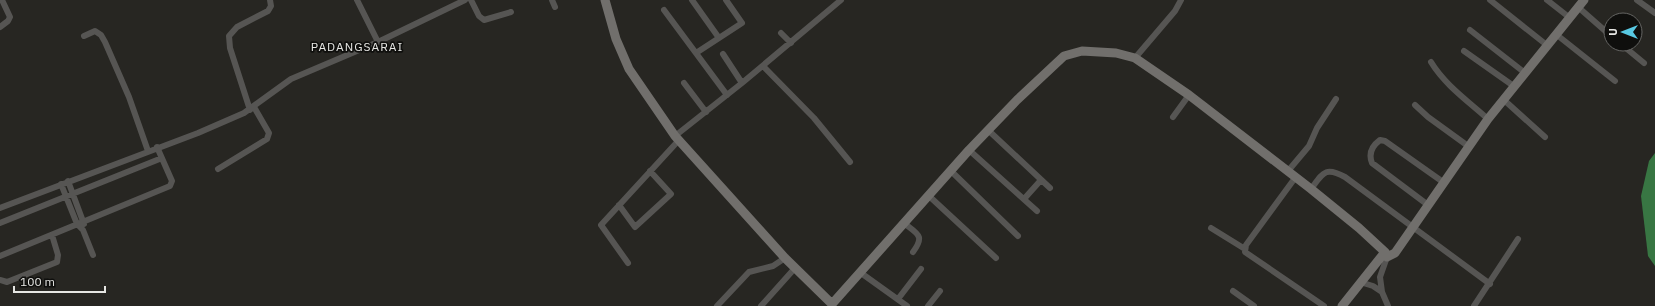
<svg xmlns="http://www.w3.org/2000/svg" width="1655" height="306" viewBox="0 0 1655 306" font-family="'IBM Plex Sans',sans-serif">
  <style>
    .water { fill: #387643 }
    .lines { fill: none; stroke-linecap: round; stroke-linejoin: round }
    .street { stroke: #565553; stroke-width: 6 }
    .secondary { stroke: #716f6c; stroke-width: 9 }
    .labels { text-anchor: middle; stroke-width: 3.5; stroke-linejoin: round; paint-order: stroke }
    .quarter-label { font-size: 12px; letter-spacing: 1px; fill: #e6e6e3; stroke: #0f0f0d }
  </style>
  <rect width="100%" height="100%" fill="#272622"/>
  <path class="water" d="M1655,153V266L1648,256L1641,196L1649,161Z"/>
  <g class="lines">
    <path class="street" d="M357,0L378,42
      M471,0L479,16L484,20L511,12
      M552,0L555,7
      M692,0L719,38
      M1490,0L1548,46
      M1547,0L1570,18
      M1637,0L1655,13
      M1578,7L1611,36
      M664,10L727,95
      M0,27L8,21L10,17L2,0
      M1470,30L1525,73
      M781,33L791,43
      M1557,35L1615,81
      M84,36L95,31L101,35L105,42L129,97L148,151
      M1621,44L1644,63
      M1464,51L1515,87
      M696,53L742,23L726,0
      M723,54L742,83
      M1135,58L1175,11L1181,0
      M1431,62C1445,85 1468,101 1488,119
      M763,66L814,118L850,162
      M684,83L706,112
      M1504,100L1545,137
      M1415,105L1428,117L1468,146
      M250,110L230,48L229,36L237,27L268,11L271,6L270,0
      M1173,117L1189,95
      M988,130L1050,188
      M675,136L742,83L841,0
      M969,150L1037,211
      M218,169L267,139L269,133L254,107
      M951,171L1018,236
      M1288,171L1309,146L1317,128L1336,99
      M1295,178L1246,245L1245,252L1324,306
      M68,181L84,224
      M61,184L77,224L83,230L93,255
      M1311,189C1323,173 1325,166 1345,177L1490,284
      M929,196L996,258
      M1024,199L1041,180
      M619,205L635,227L671,194L650,171
      M1428,205L1372,163C1368,153 1372,146 1380,140L1385,141L1443,182
      M0,208L198,133L244,113L291,79L378,42L465,0
      M0,223L162,158
      M905,224C918,234 925,236 913,252
      M1211,228L1245,249
      M0,256L170,186L172,181L157,147
      M628,263L601,225L679,140
      M861,273L907,306
      M0,280L7,282L57,262L58,255L52,235
      M1360,282L1373,286L1382,292L1388,306
      M1233,291L1254,306
      M1382,292L1380,277L1387,257
      M898,299L921,269
      M717,306L749,272L773,266L785,258
      M761,306L795,268
      M928,306L940,291
      M1474,306L1518,239"/>
    <path class="secondary" d="M605,0L616,39L629,69L675,136L785,258L832,304L969,150L1017,100L1064,56L1082,51L1116,53L1135,58L1189,95L1311,189L1359,228L1385,252L1387,257L1395,253L1488,119L1584,0
      M1342,306L1385,252"/>
  </g>
  <g class="labels">
    <g class="quarter-label">
      <text x="357" y="51">PADANGSARAI</text>
    </g>
  </g>
  <g transform="translate(1623 32) rotate(270)"><circle r="19" fill="#0f0f0d" stroke="#656563"/>
  <path d="M0-3L7 15L0 10L-7 15Z" fill="#58c9e3"/>
  <text y="-6" font-size="11" font-weight="bold" text-anchor="middle" fill="#e6e6e3">U</text>
  </g>
  <path d="M14 286v6h91v-6" fill="none" stroke="#e6e6e3" stroke-width="2"/>
  <text x="20" y="286" font-size="12" fill="#e6e6e3" stroke="#0f0f0d" stroke-width="3" paint-order="stroke">100 m</text>
</svg>
